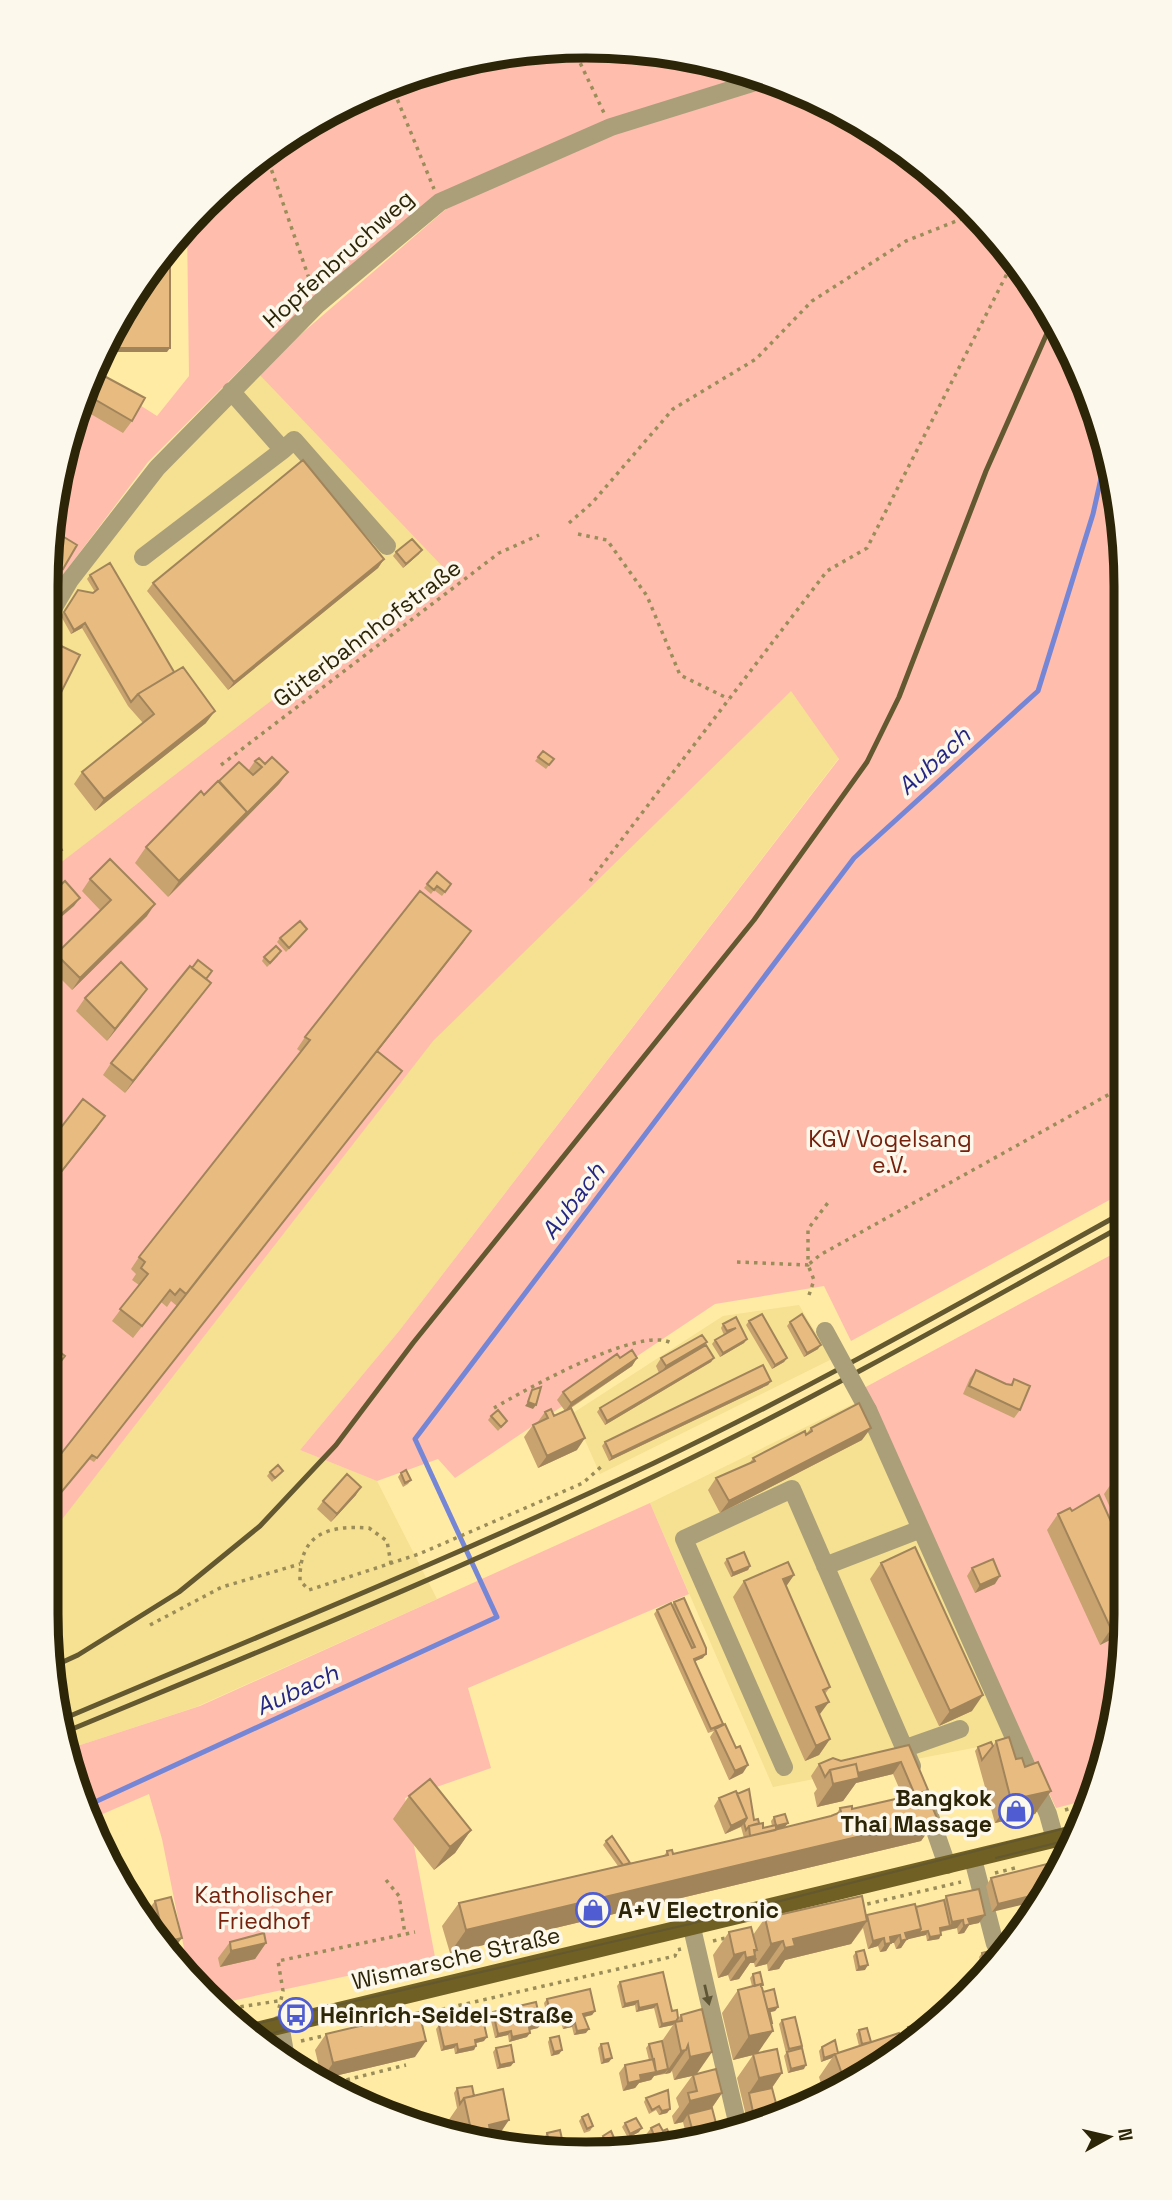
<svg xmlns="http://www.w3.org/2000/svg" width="1172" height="2200" viewBox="0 0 1172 2200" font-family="'Space Grotesk',sans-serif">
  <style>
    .built { fill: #f6e091 }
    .green { fill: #ffbdad }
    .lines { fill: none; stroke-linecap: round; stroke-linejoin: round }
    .stream { stroke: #7686d6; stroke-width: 5 }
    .path { stroke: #9b8d59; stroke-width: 3.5; stroke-dasharray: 3.5 5; stroke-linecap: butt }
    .minor { stroke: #aa9f79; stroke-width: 18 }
    .major { stroke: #716023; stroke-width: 18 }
    .tram { stroke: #63582f; stroke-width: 2 }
    .rail { stroke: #63582f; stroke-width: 5 }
    .minor-bridge { stroke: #aa9f79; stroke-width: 18 }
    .wall { fill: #c8a26f }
    .shaded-wall { fill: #a2845a }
    .building { fill: #e8bc81; stroke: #a2845a; stroke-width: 2 }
    .oneway { fill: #5f5635 }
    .labels { text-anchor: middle; stroke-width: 7; stroke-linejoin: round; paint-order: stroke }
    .street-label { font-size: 23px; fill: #2d2507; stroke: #fcf8eb }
    .park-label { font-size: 23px; fill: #75210e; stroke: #fcf8eb }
    .poi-label { font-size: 23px; font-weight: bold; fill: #2d2507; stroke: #fcf8eb; text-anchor: start }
    .water-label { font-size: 24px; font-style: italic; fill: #252784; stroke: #fcf8eb }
    .rim { fill: none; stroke: #2d2507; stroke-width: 9 }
  </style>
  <rect width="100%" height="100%" fill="#ffeba4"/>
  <path class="built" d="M942,179L1015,257L839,758L399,1331L300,1450L377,1481L437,1599L196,1707L68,1749L46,1614L47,637L78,579L165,469L257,372Z
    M799,1305L832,1359L600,1474L573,1413L723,1316Z
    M855,1403L1009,1741L773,1787L650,1503Z"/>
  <path class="green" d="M622,47L726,64L765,79L611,127L440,202L259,351L148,462L47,596V551L64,446L91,374L157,416L189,376L187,225L230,179L316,118L413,74L516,50Z
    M777,83L825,101L942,179L1015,257L1086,380L1122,515L1124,1192L851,1341L824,1286L715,1304L455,1478L438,1459L377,1481L300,1450L399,1331L839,759L791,691L433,1041L46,1540V874L444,568L257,372L452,204L616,131Z
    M1124,1248L1125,1649L1108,1754L1091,1799L1056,1808L862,1389Z
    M650,1503L689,1594L468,1688L491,1768L405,1798L435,1957L222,2003L189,1973L162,1839L149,1794L91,1819L74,1788L68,1749L200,1706Z"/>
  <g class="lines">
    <path class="stream" d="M84,1807L497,1617L415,1439L854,858L1038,691L1093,514L1106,456"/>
    <path class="path" d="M573,48L604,113
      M391,84L434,189
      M266,154L312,287
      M569,523L592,503L673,409L756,359L812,301L906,241L974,214
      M578,534L607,540L647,596L680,675L729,699
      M221,765L499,553L539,535
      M590,881L827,571L867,548L1015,258
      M1113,906L1123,900
      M737,1262L808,1265V1229L830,1200
      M809,1295L814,1280L808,1265L820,1255L1124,1086
      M494,1408C525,1390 640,1325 671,1343
      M391,1564L387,1541L369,1528C327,1525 299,1534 300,1581L309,1590L419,1554L583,1483L603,1465
      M150,1625L222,1587L300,1564
      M1065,1810L1090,1803
      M995,1873L1015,1868
      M386,1880L399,1896L405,1934
      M859,1906L961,1882
      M713,1941L729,1937
      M232,2008L278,2001
      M279,2008L283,1991L278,1961L415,1932
      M417,2015L675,1956L677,1950L681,1949
      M301,2041L328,2035
      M330,2084L406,2065"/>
    <path class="minor" d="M231,391L283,450L294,440L387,546
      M143,557L283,450
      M47,619L70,580L157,468L318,304L440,202L611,127L765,79
      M868,1410L1048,1814L1055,1839
      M825,1566L921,1529
      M906,1748L960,1729
      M784,1767L684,1539L792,1489L912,1766
      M925,1802L947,1865
      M973,1859L995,1944
      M692,1928L738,2126
      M280,2024L287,2064"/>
    <path class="major" d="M252,2032L1078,1833"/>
    <path class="tram" d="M996,1858L1076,1838
      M246,2026L690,1924L1082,1824
      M257,2037L352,2013"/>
    <path class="rail" d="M54,1666L78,1655L179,1592L260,1526L336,1445L413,1343L754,920L867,762L899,697L986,471L1052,322
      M63,1719C261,1635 460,1555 654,1463C815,1386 969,1298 1124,1212
      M65,1732C265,1649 466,1568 661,1473C818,1397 971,1310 1124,1225"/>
    <path class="minor-bridge" d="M825,1331L868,1410"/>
  </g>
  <path class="wall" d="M93,370L132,421L123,433L79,407Z
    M47,552L63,569L57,577L47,570Z
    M396,552L419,554L403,568L393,556Z
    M384,559L378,568L228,690L147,591L153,583Z
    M90,575L174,672L206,723L95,811L74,784L82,772L143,723L128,706L82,628L71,634L61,616L78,590L93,593L95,592L87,579Z
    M543,751L554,759L546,769L535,761Z
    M255,761L288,772L279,784L168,897L135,863L146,847L219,781L248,771Z
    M437,872L451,884L442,896L434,890L431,894L424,888Z
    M90,879L147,916L72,990L48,966L56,954L100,910L82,891Z
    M307,929L286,952L277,942L280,938Z
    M471,931L378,1051L402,1071L94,1462L89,1459L51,1505L49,1503L177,1306L171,1301L167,1307L161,1302L133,1338L112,1321L139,1285L132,1280L136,1274L131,1269L139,1257L301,1052L297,1049L305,1037Z
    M278,956L267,967L262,961L264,957Z
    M206,979L211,983L202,995L125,1093L103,1075L111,1063Z
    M85,998L139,1001L107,1041L76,1011Z
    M749,1321L787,1358L784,1362L772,1369L746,1325Z
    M790,1322L818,1349L804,1357L787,1326Z
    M723,1324L747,1339L744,1343L720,1357L712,1344L715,1340L724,1335L721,1328Z
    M704,1347L714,1358L711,1362L605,1425L597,1412L600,1408L659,1373L656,1366L661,1358Z
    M620,1358H637L632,1366L571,1408L577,1450L538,1468L524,1437L533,1425L537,1423L545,1412L554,1416L565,1411L557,1400L563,1392Z
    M976,1370L1006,1384H1011L1014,1379L1020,1410L1014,1418L963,1394L970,1378Z
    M771,1381L768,1385L609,1461L602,1446L605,1442Z
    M491,1416L507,1421L498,1431L488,1420Z
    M811,1428L862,1440L720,1513L708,1490L716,1478L749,1464L753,1458L806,1434Z
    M1125,1469V1533L1116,1510L1112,1512L1104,1494L1120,1471Z
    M283,1471L272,1482L267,1476L270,1472Z
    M401,1473L411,1480L408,1484L403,1487L398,1477Z
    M356,1495L331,1522L317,1509L323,1501Z
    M1072,1511L1122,1546L1115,1635L1112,1639L1100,1645L1047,1530L1058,1514Z
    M727,1559L750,1566L748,1570L731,1577L724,1563Z
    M881,1563L972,1711L939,1726L870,1579Z
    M972,1568L995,1584L975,1593L967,1576Z
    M794,1575L786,1586L830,1687L825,1694L819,1715L830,1739L819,1755L805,1761L733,1597L744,1581Z
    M674,1602L703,1658L695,1661L721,1726L743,1773L729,1780L710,1737L714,1731L708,1733L654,1614L657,1610L672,1605Z
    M996,1741L1051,1791L1035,1814L995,1823L975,1751L978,1747L993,1746Z
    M909,1745L926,1793L937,1818L921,1841L450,1953L442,1926L459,1903L618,1866L603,1845L606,1841L630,1863L664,1856L667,1851L673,1854L744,1838L741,1827L725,1834L714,1806L719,1798L754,1820L763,1828L772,1826L771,1821L774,1817L785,1827L831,1816L837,1813L840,1808L852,1809L903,1797L893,1774L856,1783L843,1801L817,1807L814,1793L817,1789L811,1776L819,1764L841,1761Z
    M409,1796L471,1830L455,1853L434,1870L393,1819Z
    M1067,1859L992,1912L986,1886L991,1878Z
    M946,1896L979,1923L969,1925L964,1933L958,1934L957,1928L941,1932L939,1939L927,1941L926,1935L907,1939L901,1948L896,1949L894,1943H891L886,1951L880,1952L878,1946L868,1949L863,1928L851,1944L785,1960L779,1969L768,1971L767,1964L755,1967L754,1963H750L739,1979L730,1981L728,1975L718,1978L713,1955L729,1932L753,1935L765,1918L866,1916L867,1915L916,1907L944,1900Z
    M155,1901L176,1946L164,1949L158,1943L149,1909Z
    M230,1942L266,1943L255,1959L220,1967L218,1958Z
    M1012,1946L990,1969L983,1972L979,1957L982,1953L1006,1949L1007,1947Z
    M856,1952L865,1970L856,1971L853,1956Z
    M753,1974L763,1985L761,1988L763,1992L778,2007L775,2011L770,2012L772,2023L757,2054L782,2073L772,2088L774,2118L748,2124L737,2078L753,2055L733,2060L722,2013L738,1990L752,1986L750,1978Z
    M620,1982L672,2011L678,2018L681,2015L697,2074L722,2093L712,2108L718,2131L687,2138L683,2122L674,2124L672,2116L679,2107L676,2098L692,2076L674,2080L672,2071L670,2073L654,2076L651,2080L639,2083L635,2088L623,2091L619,2073L625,2065L649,2060L646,2048L649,2044L662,2041L673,2025L659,2028L654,2008L636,2012L635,2005L622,2008L617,1986Z
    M547,1999L595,2011L592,2015L584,2017L586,2033L574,2035L572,2027L563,2029L561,2023L549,2025L544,2003Z
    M493,2012L538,2028L529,2030L527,2037L509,2042L508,2035L495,2038L490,2016Z
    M782,2020L802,2046L800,2049L804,2069L788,2073L784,2056L786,2053L779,2024Z
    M943,2020L824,2094L819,2077L832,2058L821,2062L819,2051L822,2047L838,2053L859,2046L856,2034L859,2030L871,2042L901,2038L908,2027Z
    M439,2025L484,2041L476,2043L474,2050L455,2054L454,2048L441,2051L436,2029Z
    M326,2034L415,2057L322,2079L315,2050Z
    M550,2038L562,2050L559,2054L551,2056L548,2042Z
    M601,2044L609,2062L601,2064L598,2048Z
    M496,2048L511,2066L497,2069L493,2052Z
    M457,2088L474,2096L499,2135L505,2142L451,2137L448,2121L457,2108L454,2093Z
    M807,2097L817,2099L806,2105L804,2101Z
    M646,2098L670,2109L667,2113L659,2115L656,2110L649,2114L644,2102Z
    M582,2117L593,2126L590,2131L584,2133L579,2121Z
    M625,2123L639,2132L628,2138L622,2127Z
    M651,2128L663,2131L673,2141L621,2153L623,2150L646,2138L645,2136Z
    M547,2133L564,2148L546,2146L544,2138Z
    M603,2136L615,2151L613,2152H606L600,2140Z"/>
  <path class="shaded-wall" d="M219,191H228L222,199H212Z
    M101,348H170L167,352H99Z
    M422,550L419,554L403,568L406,564Z
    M384,559L378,568L228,690L234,682Z
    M85,623L82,628L71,634L74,630Z
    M215,711L206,723L95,811L104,799Z
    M288,772L279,784L168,897L179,881Z
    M62,850L56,858L46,863V858Z
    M80,898L74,906L46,930V927Z
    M155,904L147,916L72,990L80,978Z
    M471,931L463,943L177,1306Z
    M211,983L202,995L125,1093L133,1081Z
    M147,989L139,1001L107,1041L115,1029Z
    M105,1116L97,1128L46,1192V1191Z
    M747,1339L744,1343L720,1357L723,1353Z
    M707,1342L701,1350L660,1374L666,1366Z
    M821,1345L818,1349L804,1357L807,1353Z
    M637,1358L632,1366L565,1411L571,1403Z
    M714,1358L711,1362L605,1425L607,1421Z
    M787,1358L784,1362L772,1369L775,1365Z
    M771,1381L768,1385L609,1461L612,1457Z
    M528,1402L536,1405L533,1409L525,1406Z
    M871,1428L862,1440L720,1513L729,1501Z
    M585,1438L577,1450L538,1468L547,1456Z
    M361,1487L356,1495L331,1522L337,1514Z
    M1125,1494V1498L1116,1510L1112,1512Z
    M750,1566L748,1570L731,1577L733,1573Z
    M794,1575L783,1591V1579Z
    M1000,1576L995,1584L975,1593L980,1585Z
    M1125,1619V1631L1115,1635L1112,1639L1100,1645L1111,1629L1121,1621Z
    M706,1654L703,1658L691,1663L694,1659Z
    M983,1695L972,1711L939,1726L950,1711Z
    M829,1702L817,1718L805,1723L816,1707Z
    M830,1739L819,1755L805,1761L816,1746Z
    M901,1762L893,1774L856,1783L843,1801L817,1807L833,1784L832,1779Z
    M748,1765L743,1773L729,1780L735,1771Z
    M1051,1791L1035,1814L995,1823L1011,1800Z
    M747,1818L742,1826L725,1834L731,1826Z
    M937,1818L921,1841L450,1953L466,1930Z
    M788,1823L785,1827L773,1830L776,1826Z
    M471,1830L455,1853L434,1870L450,1847Z
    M1047,1892L1042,1900L992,1912L998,1904Z
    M985,1915L979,1923L969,1925L964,1933L958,1934L968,1919Z
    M963,1920L957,1928L937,1932L940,1928L950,1926L952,1922Z
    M867,1921L851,1944L785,1960L779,1969L768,1971L785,1948L793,1939Z
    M921,1929L928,1931L926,1935L901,1941L905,1933Z
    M900,1935L894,1943H891L886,1951L880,1952L890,1937Z
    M941,1935L939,1939L927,1941L930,1937Z
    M182,1938L176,1946L164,1949L162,1947L165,1942Z
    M884,1938L878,1946L868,1949L873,1941Z
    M907,1939L901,1948L896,1949L901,1941Z
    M783,1941L767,1964L755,1967L771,1944Z
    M266,1943L255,1959L220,1967L231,1951Z
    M754,1950H757L752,1957L755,1956L757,1959L754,1963H750L739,1979L730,1981L746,1958Z
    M745,1952L728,1975L718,1978L734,1955Z
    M868,1965L865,1970L856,1971L859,1967Z
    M994,1965L990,1969L983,1972L985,1968Z
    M638,2001L635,2005L622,2008L625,2004Z
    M657,2004L654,2008L636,2012L639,2008Z
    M778,2007L775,2011L766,2013L769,2009Z
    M595,2011L592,2015L580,2018L583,2014Z
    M564,2019L561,2023L549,2025L552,2021Z
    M676,2021L673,2025L659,2028L662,2024Z
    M575,2023L572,2027L563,2029L566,2025Z
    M541,2024L538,2028L526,2031L529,2027Z
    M589,2029L586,2033L574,2035L577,2031Z
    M511,2031L508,2035L495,2038L498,2034Z
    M773,2031L757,2054L733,2060L749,2036Z
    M530,2033L527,2037L509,2042L512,2037Z
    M487,2037L484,2041L472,2044L475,2040Z
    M426,2041L415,2057L322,2079L333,2063Z
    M457,2044L454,2048L441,2051L444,2047Z
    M476,2046L474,2050L455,2054L458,2050Z
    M562,2050L559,2054L551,2056L554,2052Z
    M686,2050L670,2073L665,2074L681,2051Z
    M712,2052L696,2075L674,2080L690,2057Z
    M835,2054L832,2058L821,2062L824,2058Z
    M612,2058L609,2062L601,2064L604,2060Z
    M514,2062L511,2066L497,2069L500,2065Z
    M806,2065L804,2069L788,2073L791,2069Z
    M871,2065L831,2090L842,2074Z
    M668,2069L665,2073L654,2076L651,2080L639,2083L635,2088L623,2091L628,2083L640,2075Z
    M782,2073L766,2096L749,2093L759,2078Z
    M722,2093L706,2116L688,2114L683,2122L674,2124L690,2101Z
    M670,2109L667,2113L659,2115L662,2111Z
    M778,2111L774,2118L750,2123L754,2117Z
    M509,2120L495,2141L479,2139L489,2125Z
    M642,2128L639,2132L628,2138L630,2134Z"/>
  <path class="building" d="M228,182V191H219Z
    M170,243V348H101L157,257Z
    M93,370L145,398L132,421L84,393Z
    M303,460L384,559L234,682L153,583Z
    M59,534L77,545L63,569L47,558V553Z
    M412,539L422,550L406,564L396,552Z
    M110,563L174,672L138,694L131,702L85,623L74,630L64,612L78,590L93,593L98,589L90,575Z
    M57,644L80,655L47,720V663Z
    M183,667L215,711L104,799L82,772L154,714L138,694Z
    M543,751L554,759L549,765L538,757Z
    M272,757L288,772L244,816L247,812L219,781L239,762L253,775L262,767L255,761L259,758L265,764Z
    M218,781L247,812L179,881L146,847L201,791L204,795Z
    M46,811L52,821L46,824Z
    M56,839L62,850L46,858V844Z
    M110,859L155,904L80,978L56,954L111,900L90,879Z
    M437,872L451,884L445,892L437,886L434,890L427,884Z
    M65,881L80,898L46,927V898Z
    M420,891L471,931L186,1294L180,1289L175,1295L170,1290L142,1326L120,1309L148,1274L141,1268L145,1262L139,1257L310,1040L305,1037Z
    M300,921L307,929L289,948L280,938Z
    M276,946L281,951L270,963L264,957Z
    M198,960L212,971L206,979L192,968Z
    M121,962L147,989L115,1029L85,998Z
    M190,966L211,983L133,1081L111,1063Z
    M377,1051L402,1071L97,1458L92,1455L54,1501L52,1499L46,1508V1473Z
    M83,1099L105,1116L46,1191V1147Z
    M762,1314L787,1358L775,1365L749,1321Z
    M802,1314L821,1345L807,1353L790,1322Z
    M736,1317L747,1339L723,1353L715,1340L736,1328L727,1331L723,1324Z
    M702,1335L707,1342L666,1366L661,1358Z
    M49,1344L65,1356L48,1378L58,1363L46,1353V1347Z
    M706,1345L714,1358L607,1421L600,1408Z
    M632,1350L637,1358L571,1403L563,1392L617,1354L620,1358Z
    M46,1353L58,1363L46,1379Z
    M763,1365L771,1381L612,1457L605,1442Z
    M976,1370L1006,1384L1012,1385L1014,1379L1030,1386L1020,1410L969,1386Z
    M541,1387L536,1405L528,1402L532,1390Z
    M859,1403L871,1428L729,1501L716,1478L755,1461L753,1458L805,1431L806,1435L812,1431L811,1428Z
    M571,1408L585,1438L547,1456L533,1425L548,1418L545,1412L551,1409L554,1416Z
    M498,1410L507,1421L501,1427L491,1416Z
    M278,1465L283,1471L275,1478L270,1472Z
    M1125,1469V1481L1120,1471Z
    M406,1470L411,1480L405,1483L401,1473Z
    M347,1474L361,1487L337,1514L323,1501Z
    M1099,1495L1122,1546L1125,1544V1619L1121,1621L1123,1623L1111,1629L1058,1514L1070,1508L1072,1511Z
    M915,1547L983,1695L950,1711L881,1563Z
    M744,1552L750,1566L733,1573L727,1559Z
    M993,1559L1000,1576L980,1585L972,1568Z
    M788,1562L794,1575L783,1579L830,1687L823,1690L829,1702L816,1707L830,1739L816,1746L744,1581Z
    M684,1598L706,1648V1654L694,1659L695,1662L723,1724L711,1729L657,1610L671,1603L692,1648L695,1647L674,1602Z
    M725,1724L736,1748L740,1746L748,1765L735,1771L715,1729Z
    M1009,1737L1016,1759L1022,1758L1025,1767L1038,1762L1051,1791L1011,1800L996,1741Z
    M991,1742L993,1746L982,1760L978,1747Z
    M909,1745L928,1790L915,1795L901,1762L858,1773L856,1764L830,1770L825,1777L819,1764L833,1758L841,1761Z
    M856,1764L859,1778L833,1784L830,1770Z
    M430,1779L471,1830L450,1847L409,1796Z
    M749,1789L754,1820L758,1819L759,1823L749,1826L746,1830L744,1823L747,1818L737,1794Z
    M736,1791L747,1818L731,1826L719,1798Z
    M926,1792L937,1818L466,1930L459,1903L668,1855L667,1851L672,1850L673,1854L729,1841L831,1816L841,1812L840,1808L852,1806V1809Z
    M785,1814L788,1823L776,1826L774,1817Z
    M763,1823V1828L776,1825V1830L750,1836L749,1826Z
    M612,1836L630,1863L623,1865L606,1841Z
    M1067,1859L1047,1892L998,1904L991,1878Z
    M979,1889L985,1915L968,1919L970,1924L964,1926L963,1920L952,1922L946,1896Z
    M862,1896L867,1921L793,1939L795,1946L785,1948L783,1941L771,1944L765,1918Z
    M171,1897L182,1938L165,1942L155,1901Z
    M944,1900L950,1926L940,1928L941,1935L930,1937L928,1931L918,1933L921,1929L916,1907Z
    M915,1904L921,1929L905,1933L907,1939L901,1941L900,1935L890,1937L891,1943L885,1944L884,1938L873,1941L867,1915Z
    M751,1927L757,1950H754L755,1956L746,1958L745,1952L734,1955L729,1932Z
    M264,1933L266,1943L231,1951L230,1942Z
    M1005,1947L1006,1952L994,1965L985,1968L982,1953Z
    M864,1950L868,1965L859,1967L856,1952Z
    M663,1972L672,2011L677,2010L678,2018L676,2021L662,2024L657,2004L639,2008L638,2001L625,2004L620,1982Z
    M760,1972L763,1985L761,1986V1984L755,1986L753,1974Z
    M761,1984L773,2031L749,2036L738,1990Z
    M590,1989L595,2011L583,2014L589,2029L577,2031L575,2023L566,2025L564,2019L552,2021L547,1999Z
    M774,1989L778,2007L769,2009L772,2023H771L763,1992Z
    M536,2002L541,2024L529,2027L530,2033L512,2037L511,2031L498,2034L493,2012Z
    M702,2009L712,2052L690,2057L688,2045L686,2050L681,2051L675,2022L682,2021L681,2015Z
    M419,2012L426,2041L333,2063L326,2034Z
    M482,2015L487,2037L475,2040L476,2046L458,2050L457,2044L444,2047L439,2025Z
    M795,2017L802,2046L789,2049L782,2020Z
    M944,2019L943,2020L911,2040L908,2027Z
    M867,2028L871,2042L862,2044L859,2030Z
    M899,2033L903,2045L871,2065L842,2074L835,2054Z
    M559,2036L562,2050L554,2052L550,2038Z
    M835,2040L838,2053L824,2058L822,2047Z
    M662,2041L668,2069L656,2072L649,2044Z
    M282,2043L287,2064L268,2047Z
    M608,2043L612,2058L604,2060L601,2044Z
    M511,2045L514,2062L500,2065L496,2048Z
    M802,2048L806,2065L791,2069L787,2052Z
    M777,2049L782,2073L759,2078L753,2054Z
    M654,2059L656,2072L640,2075L641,2080L628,2083L625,2065Z
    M716,2069L722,2093L690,2101L688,2093L697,2091L693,2075Z
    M472,2086L474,2096L464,2098L460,2104L457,2088Z
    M772,2088L778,2111L754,2117L749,2093Z
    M503,2089L509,2120L489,2125L492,2141L473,2139L464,2098Z
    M668,2090L670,2109L662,2111L659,2106L652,2110L646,2098Z
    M815,2094L817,2099L809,2103L807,2097Z
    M712,2108L718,2131L694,2136L688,2114Z
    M588,2114L593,2126L587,2129L582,2117Z
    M636,2118L642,2128L630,2134L625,2123Z
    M659,2124L663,2131L667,2129L673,2141L625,2153L623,2150L654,2135L651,2128Z
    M560,2130L564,2148L550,2146L547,2133Z
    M611,2131L618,2147L611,2151L603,2136Z
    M504,2134L505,2142L497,2141L496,2139L499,2135Z"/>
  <defs><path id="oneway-solid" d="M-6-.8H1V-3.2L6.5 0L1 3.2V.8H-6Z" transform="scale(1.75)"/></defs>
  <use class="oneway" href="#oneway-solid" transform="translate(707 1995) rotate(77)"/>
  <defs>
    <g id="shop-ring" transform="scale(1.75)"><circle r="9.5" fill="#fcf8eb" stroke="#4f5cd2" stroke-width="1.5"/><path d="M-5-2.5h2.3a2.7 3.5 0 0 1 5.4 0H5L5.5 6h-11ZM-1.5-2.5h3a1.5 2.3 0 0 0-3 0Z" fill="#4f5cd2"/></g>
    <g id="bus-ring" transform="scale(1.75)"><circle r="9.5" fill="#fcf8eb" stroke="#4f5cd2" stroke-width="1.5"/><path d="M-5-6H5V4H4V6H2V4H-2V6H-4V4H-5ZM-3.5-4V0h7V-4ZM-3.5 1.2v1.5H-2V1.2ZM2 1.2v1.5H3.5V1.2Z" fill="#4f5cd2"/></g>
  </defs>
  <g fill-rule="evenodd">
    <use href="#shop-ring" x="1016" y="1811"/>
    <use href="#shop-ring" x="593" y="1910"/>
    <use href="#bus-ring" x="296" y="2015"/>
  </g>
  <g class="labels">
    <g class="street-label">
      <text transform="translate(338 259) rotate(-42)" y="8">Hopfenbruchweg</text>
      <text transform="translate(367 633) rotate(-37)" y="8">Güterbahnhofstraße</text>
      <text transform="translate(456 1958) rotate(-13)" y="8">Wismarsche Straße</text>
    </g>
    <g class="park-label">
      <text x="890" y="1147">KGV Vogelsang<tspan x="890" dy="26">e.V.</tspan></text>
      <text x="264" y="1903">Katholischer<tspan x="264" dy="26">Friedhof</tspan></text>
    </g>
    <g class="poi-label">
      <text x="992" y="1806" text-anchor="end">Bangkok<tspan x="992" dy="26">Thai Massage</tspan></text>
      <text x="618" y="1918">A+V Electronic</text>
      <text x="320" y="2023">Heinrich-Seidel-Straße</text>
    </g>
    <g class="water-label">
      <text transform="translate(934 761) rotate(-42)" y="8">Aubach</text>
      <text transform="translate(573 1201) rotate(-53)" y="8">Aubach</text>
      <text transform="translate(297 1690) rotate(-25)" y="8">Aubach</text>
    </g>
  </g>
  <path d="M0 0H1172V2200H0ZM586 58H586A528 528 0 0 1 1114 586V1614A528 528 0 0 1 586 2142H586A528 528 0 0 1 58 1614V586A528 528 0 0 1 586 58Z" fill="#fcf8eb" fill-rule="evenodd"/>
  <path class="rim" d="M586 58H586A528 528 0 0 1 1114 586V1614A528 528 0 0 1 586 2142H586A528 528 0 0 1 58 1614V586A528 528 0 0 1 586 58Z"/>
  <g transform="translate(1109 2137) rotate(82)" stroke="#fcf8eb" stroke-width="5" paint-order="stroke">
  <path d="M0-5L12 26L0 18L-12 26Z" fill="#2d2507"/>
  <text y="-10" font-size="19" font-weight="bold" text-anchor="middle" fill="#2d2507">N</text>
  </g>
</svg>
